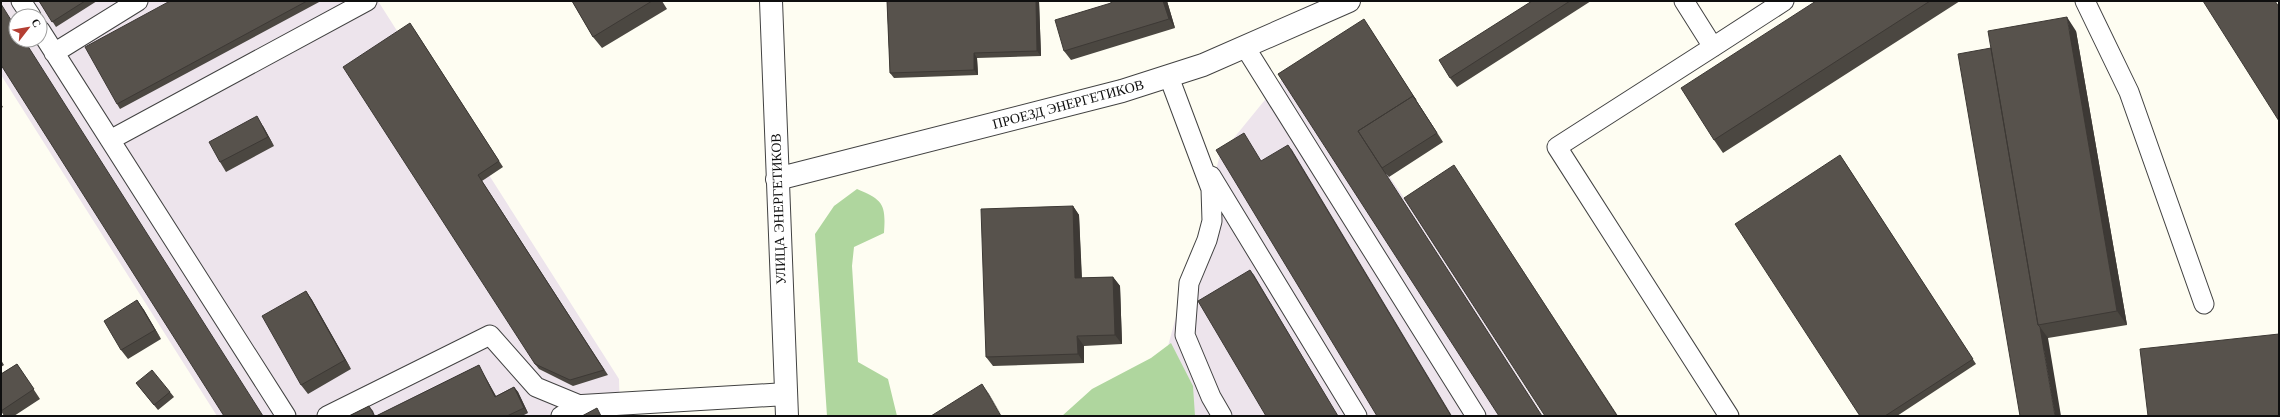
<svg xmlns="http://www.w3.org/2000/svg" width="2280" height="417" viewBox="0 0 2280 417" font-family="'Libre Baskerville',serif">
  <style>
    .industrial { fill: #ede4ec; fill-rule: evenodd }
    .forest { fill: #afd69e }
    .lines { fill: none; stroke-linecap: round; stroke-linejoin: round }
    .service-casing { stroke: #424242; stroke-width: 21 }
    .minor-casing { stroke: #424242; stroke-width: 24 }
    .service { stroke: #fff; stroke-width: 19 }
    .minor { stroke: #fff; stroke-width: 22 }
    .wall { fill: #4b4741 }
    .shaded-wall { fill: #3d3935 }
    .building { fill: #57524c; stroke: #3d3935 }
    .labels { text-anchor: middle; stroke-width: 4; stroke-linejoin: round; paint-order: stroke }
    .street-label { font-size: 14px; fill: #0f0f0f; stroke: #fff }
  </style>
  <rect width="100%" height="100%" fill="#fefdf2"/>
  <path class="industrial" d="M1,1H378L619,379L620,416H217L1,75ZM16,16H40V40H16Z
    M1282,79L1365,141L1413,211L1544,416H1149L1220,155Z"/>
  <path class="forest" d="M857,189C883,200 886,204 884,233L854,247L852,266L858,362L888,379L897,416H827L815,234L834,206Z
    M1171,343L1193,386L1195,416H1062L1092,389L1151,358Z"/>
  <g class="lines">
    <g class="service-casing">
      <path id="service" d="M21,1L31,16
        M1684,1L1713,47L1784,1
        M2085,1L2129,92L2204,304
        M40,30L286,416
        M1245,47L1476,416
        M1713,47L1557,147L1729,416
        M54,53L138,1
        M1169,77L1211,189L1212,221L1207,240L1189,283L1185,335L1211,397L1222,416
        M110,140L367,1
        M1211,176L1357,416
        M327,416L490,335L536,387L582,406L561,416"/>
    </g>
    <g class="minor-casing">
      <path id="minor" d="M771,1L787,416
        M777,179L1122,91L1203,65L1349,1
        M582,406L786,394"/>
    </g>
    <use href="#service" class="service"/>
    <use href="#minor" class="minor"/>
  </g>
  <path class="wall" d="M39,1H97L56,27Z
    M170,1H321L120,109L117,104Z
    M572,1H662L667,9L602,48L593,37Z
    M887,1H1039L1041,56L977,58L978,75L894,78L890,73Z
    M1167,1L1175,28L1071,60L1064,51Z
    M1532,1H1591L1457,87L1450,78Z
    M1816,1H1960L1723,153L1714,140Z
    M1367,24L1443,142L1389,177L1385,173L1278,74Z
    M414,29L503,167L482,181L608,375L573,386L539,369L535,364Z
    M2076,31L2127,325L2048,338L2020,416L1991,48Z
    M1,104L3,107L1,108Z
    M263,126L274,146L226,172L220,162Z
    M1844,161L1976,364L1897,416H1860Z
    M1073,206L1079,215L1082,278L1113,277L1120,286L1122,344L1084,346V363L993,366L986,357Z
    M306,291L312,300L351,369L308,394L301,385Z
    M137,300L144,310L161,339L128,359L121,350Z
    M1,360L4,365L1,367Z
    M17,364L40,399L14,416H4L1,411V374Z
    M479,365L482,371L496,396L514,387L518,392L528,413L522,416H376Z
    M136,383L170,392L174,397L158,410Z"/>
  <path class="shaded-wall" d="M1036,1H1039L1041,56L1037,51Z
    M1163,1H1167L1175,28L1169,19Z
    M2067,17L2076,31L2127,325L2117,311Z
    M1367,24L1419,106L1443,142L1416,100Z
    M974,53L977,58L978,75L974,70Z
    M257,116L263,126L274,146L268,137Z
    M1288,145L1292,150L1452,416H1451Z
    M1454,165L1463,179L1618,416H1617Z
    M1073,206L1079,215L1082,288L1075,278Z
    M1250,270L1254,275L1338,416Z
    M1113,277L1120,286L1122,344L1115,335Z
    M306,291L312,300L351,369L345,360Z
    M137,300L144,310L161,339L155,330Z
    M2040,327L2048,338L2061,416H2055Z
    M1077,336L1084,346V363L1078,354Z
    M479,365L482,371L499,402L495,397Z
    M982,384L989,394L1002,416Z
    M514,387L518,392L528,413L524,408Z
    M369,406L373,411L375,416H374Z"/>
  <path class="building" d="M39,1H85L52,22Z
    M170,1H307L117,104L85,47Z
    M572,1H652L593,37Z
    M887,1H1036L1037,51L974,53V70L890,73Z
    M1111,1H1163L1169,19L1064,51L1055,20L1111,3Z
    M1532,1H1570L1450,78L1439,60Z
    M1816,1H1930L1714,140L1681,88Z
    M2203,1H2275L2279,7V121Z
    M1,4L16,28V40H24L263,416H224L1,65Z
    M2067,17L2117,311L2038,325L1988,31Z
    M1364,19L1416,100L1413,96L1358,131L1542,416H1499L1278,74Z
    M410,23L499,161L478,175L604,370L570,380L535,364L343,67Z
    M1991,48L2038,325L2040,327L2055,416H2020L1958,54Z
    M1413,96L1437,133L1382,168L1358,131Z
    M257,116L268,137L220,162L209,142Z
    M1244,133L1261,161L1288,145L1451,416H1377L1216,150Z
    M1840,155L1973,359L1885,416H1860L1735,224Z
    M1454,165L1617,416H1545L1404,198Z
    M1073,206L1075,278L1113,277L1115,335L1077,336L1078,354L986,357L981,209Z
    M1250,270L1338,416H1266L1198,301Z
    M306,291L345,360L301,385L262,316Z
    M137,300L155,330L121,350L104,321Z
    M2279,334V416H2148L2140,349Z
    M17,364L34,389L1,411V374Z
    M479,365L495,397L514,387L524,408L507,416H376Z
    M152,370L170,392L154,405L136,383Z
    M982,384L1001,416H931Z
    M369,406L374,416H349Z
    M597,408L601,416H582Z"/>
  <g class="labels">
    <g class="street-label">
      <text transform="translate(1068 104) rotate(-15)" y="5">ПРОЕЗД ЭНЕРГЕТИКОВ</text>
      <text transform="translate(778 209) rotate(-92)" y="5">УЛИЦА ЭНЕРГЕТИКОВ</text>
    </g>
  </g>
  <rect width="2280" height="417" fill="none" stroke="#0f0f0f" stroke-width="4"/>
  <g transform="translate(28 28) rotate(59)"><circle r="19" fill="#ffffff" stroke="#9f9f9f"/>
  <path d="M0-3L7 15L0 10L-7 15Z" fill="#b43e32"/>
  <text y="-6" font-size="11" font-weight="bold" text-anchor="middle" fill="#0f0f0f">С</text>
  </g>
</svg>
